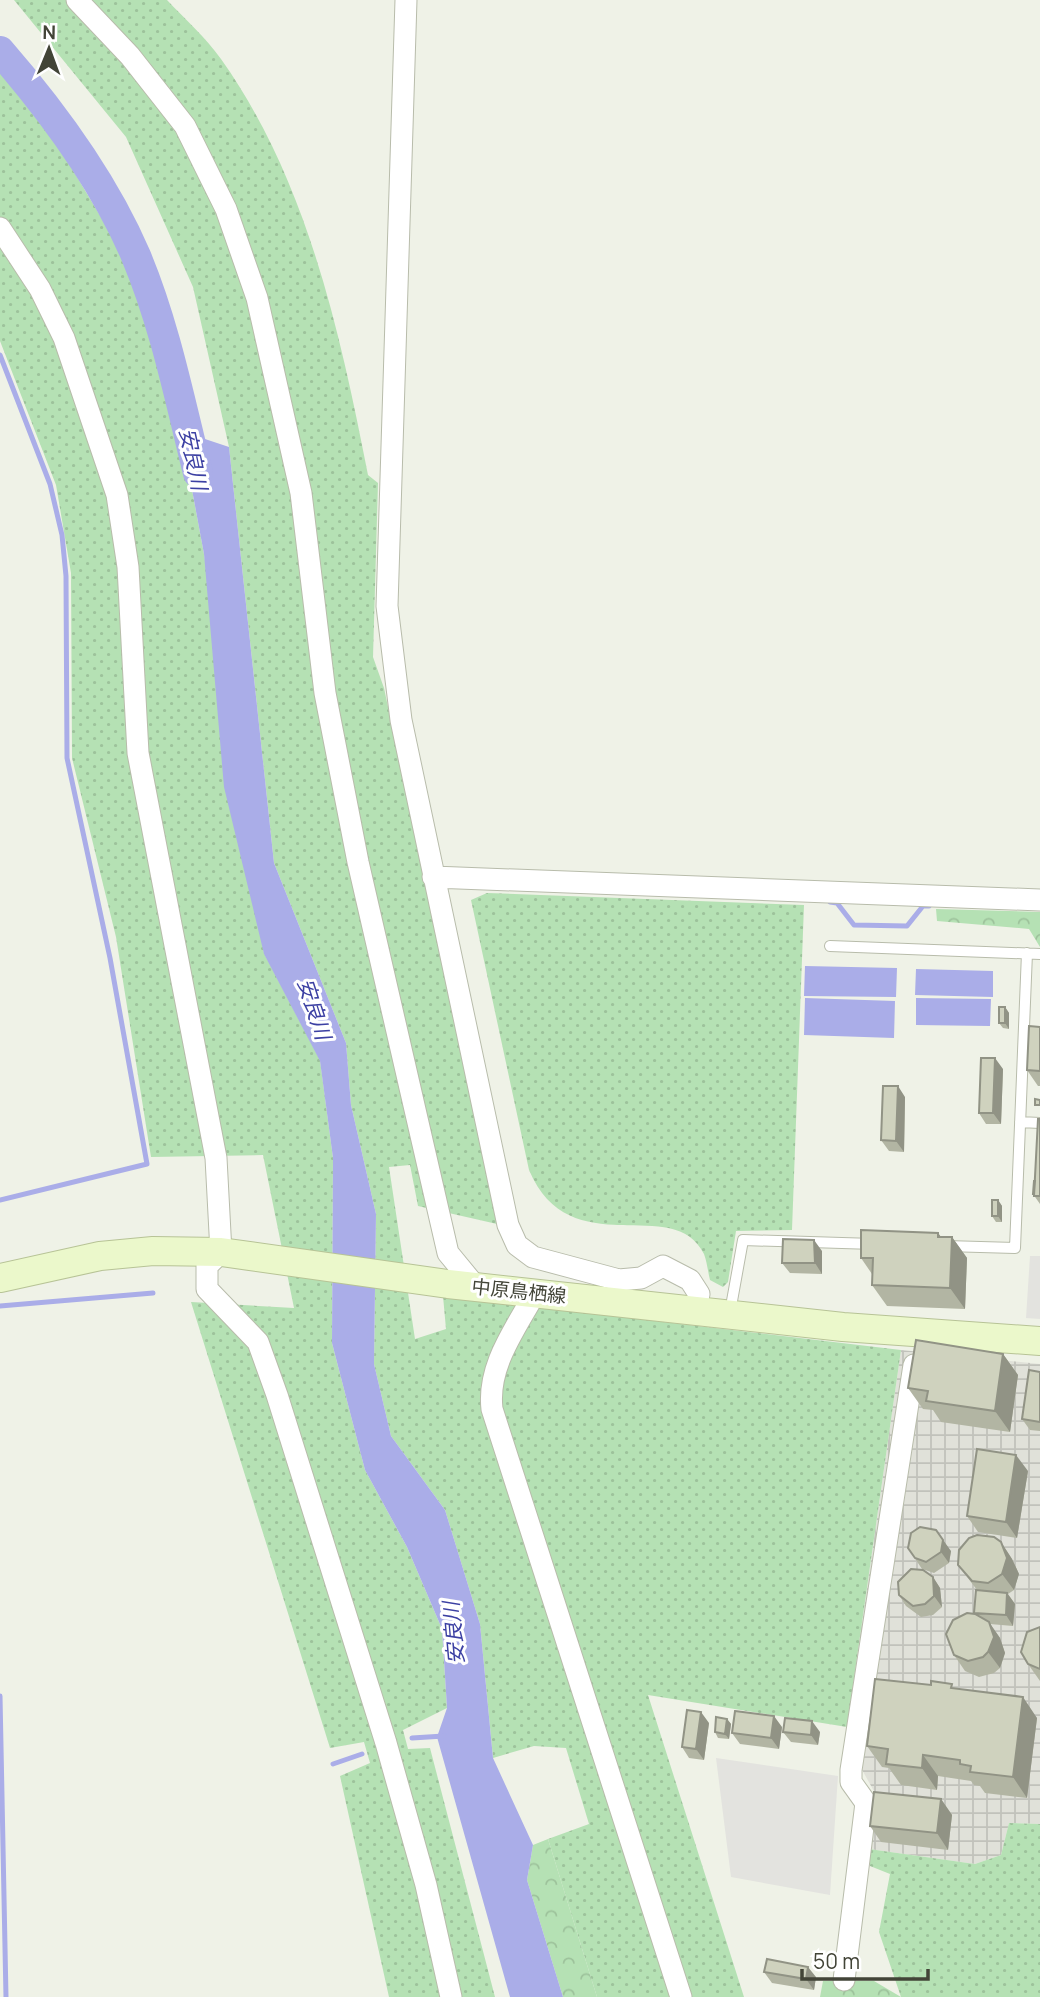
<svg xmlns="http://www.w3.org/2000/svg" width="1040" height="1997" viewBox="0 0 1040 1997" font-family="Manrope,'Noto Sans JP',sans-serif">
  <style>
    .industrial { fill: url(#industrial-grid) }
    .grass { fill: url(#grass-dots) }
    .forest { fill: url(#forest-crowns) }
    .parking { fill: #e3e3df }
    .water { fill: #aaade8 }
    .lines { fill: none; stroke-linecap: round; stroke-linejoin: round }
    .stream { stroke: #aaade8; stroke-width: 5 }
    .river { stroke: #aaade8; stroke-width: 30 }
    .lane-casing { stroke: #b8bcab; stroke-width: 12 }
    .street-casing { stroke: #b8bcab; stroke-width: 23 }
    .secondary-casing { stroke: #b7c396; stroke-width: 30 }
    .lane { stroke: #fff; stroke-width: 10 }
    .street { stroke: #fff; stroke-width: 21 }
    .secondary { stroke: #ebf8cb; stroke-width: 28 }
    .wall { fill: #b2b5a3 }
    .shaded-wall { fill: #919385 }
    .building { fill: #cfd2be; stroke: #919385; stroke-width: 2 }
    .labels { text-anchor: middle; stroke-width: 6; stroke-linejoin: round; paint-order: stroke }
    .street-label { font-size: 19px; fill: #424437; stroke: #fff }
    .water-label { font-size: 21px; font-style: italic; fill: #3c40a3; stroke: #fff }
  </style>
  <defs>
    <pattern id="industrial-grid" width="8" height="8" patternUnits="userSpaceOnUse" patternTransform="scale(1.75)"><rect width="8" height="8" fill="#e0e1d9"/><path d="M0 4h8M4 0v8" fill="none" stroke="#c1c2bb"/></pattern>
    <pattern id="grass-dots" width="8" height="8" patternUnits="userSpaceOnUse" patternTransform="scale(1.75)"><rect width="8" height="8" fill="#b5e1b4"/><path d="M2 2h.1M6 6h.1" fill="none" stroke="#9dc29b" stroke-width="1.8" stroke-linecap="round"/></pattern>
    <pattern id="forest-crowns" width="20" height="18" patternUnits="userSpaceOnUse" patternTransform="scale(1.75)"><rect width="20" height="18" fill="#b5e1b4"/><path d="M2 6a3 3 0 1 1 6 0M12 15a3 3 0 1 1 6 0" fill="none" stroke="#9dc29b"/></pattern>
  </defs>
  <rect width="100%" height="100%" fill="#eff2e7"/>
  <path class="industrial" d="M901,1350L1040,1364V1824L1009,1823L1001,1855L975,1864L869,1849L875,1793L861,1768L868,1733L847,1727Z"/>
  <path class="grass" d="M14,0H167C185,19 206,38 221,59C307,180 340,332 368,475L378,483L373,657L384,688L497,1224L418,1206L410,1165L389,1167L415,1339L446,1329L443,1296L901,1350L847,1727L648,1695L744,1997H597L548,1839L589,1824L566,1748L534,1746L493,1758L480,1624L445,1510L391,1436L374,1364L376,1214L351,1105L346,1043L274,863L229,447L193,287L126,137Z
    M0,69L26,92L134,272L181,431L204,554L264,953L320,1060L333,1158L332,1343L365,1470L407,1547L442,1629L447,1708L403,1730L408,1749L430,1748L495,1997H389L340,1776L370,1763L364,1742L330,1748L191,1302L294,1308L263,1155L151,1157L116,937L72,758L71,573L56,485L0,341Z
    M487,893L804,905L792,1230L736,1231L728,1282L723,1287L710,1280C708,1272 707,1262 704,1254C674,1192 570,1267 529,1170L471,900Z
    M1009,1823L1040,1824V1997H901L879,1932L890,1874L870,1866L869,1849L975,1864L1001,1855Z"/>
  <path class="forest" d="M936,909L1040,912V947L1029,929L937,921Z
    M548,1839L597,1997H563L527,1880L533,1845Z
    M823,1981H874L901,1997H820Z"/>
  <path class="parking" d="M1030,1256H1040V1319L1026,1318Z
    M716,1758L838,1776L830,1895L731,1877Z"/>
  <path class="water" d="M181,431L229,447L274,863L346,1043L351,1105L376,1214L374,1364L391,1436L445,1510L480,1624L493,1758L533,1845L527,1880L563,1997H510L437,1737L447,1708L442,1629L407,1547L365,1470L332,1343L333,1158L320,1061L264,954L224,787L204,554Z
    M805,966L897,968L896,997L804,996Z
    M916,969L993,971V997L915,995Z
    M805,998L895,1001L894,1038L804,1035Z
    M916,998L991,999L990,1026L916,1025Z"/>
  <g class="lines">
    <path class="stream" d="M0,355L50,484L62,535L66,576L67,758L110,958L147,1164L0,1200
      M830,902L837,903L854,925L907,926L923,906H929
      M0,1306L153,1293
      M0,1696L6,1997
      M412,1738L444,1736
      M333,1764L362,1754"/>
    <path class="river" d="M0,51C53,112 104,181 136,256C165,325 180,401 198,473"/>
    <g class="lane-casing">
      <path id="lane" d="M830,946L1040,954
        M1020,1122L1040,1123
        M946,1246L1015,1248L1027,953
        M730,1312L743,1240L874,1244"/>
    </g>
    <g class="street-casing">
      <path id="street" d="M77,0L130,56L185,126L226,209L257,298L301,493L325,693L358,862L448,1253L476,1287
        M406,0L387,606L401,720L508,1225L517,1245L533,1257L619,1280L641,1278L663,1266L690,1280L699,1294L696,1310
        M0,228L40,289L64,338L117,495L128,567L138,753L216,1158L221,1252L207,1266V1289L258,1342L277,1395L386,1743L426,1885L451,1997
        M433,877L1040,900
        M535,1293C515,1330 487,1366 492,1409L681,1997
        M844,1980L866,1803L851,1782V1770L914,1365"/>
    </g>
    <g class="secondary-casing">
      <path id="secondary" d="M0,1278L100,1256L153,1251L221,1252L448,1284L843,1327L1040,1341"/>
    </g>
    <use href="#lane" class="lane"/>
    <use href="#street" class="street"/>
    <use href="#secondary" class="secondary"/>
  </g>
  <path class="wall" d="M1005,1007L1009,1013V1029L1003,1028L999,1023Z
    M1040,1027V1086H1038L1027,1070Z
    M1003,1069L1001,1124H986L979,1113Z
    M905,1097L904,1152L889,1151L881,1140Z
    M1040,1119V1204L1033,1194L1035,1181Z
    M998,1200L1002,1206V1222H996L992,1216Z
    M938,1233L941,1237H952L967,1258L965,1309L887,1306L872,1285V1274L861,1258Z
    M822,1251V1274L790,1273L782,1263Z
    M1003,1354L1018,1375L1010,1432L941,1422L933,1410L923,1409L908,1388Z
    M1040,1372V1431L1030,1430L1022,1419Z
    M1028,1471L1017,1538L978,1532L967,1516Z
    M1001,1542L1012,1559L1019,1574L1014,1590L1008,1594L1015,1604L1013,1626L990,1624L1000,1638L1005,1653L1000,1668L994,1673L979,1677L965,1671L954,1655L974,1614L977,1590L958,1565Z
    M908,1548L951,1551L949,1563L934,1573L922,1569Z
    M933,1577L940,1588L942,1607L933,1615L921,1617L906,1606L899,1595Z
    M1040,1627V1681L1028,1664Z
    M955,1688L1037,1718L1027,1798L985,1793L980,1786L974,1785L971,1781L938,1776L937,1790L901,1785L889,1768L882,1767L867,1746Z
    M727,1719L731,1724L729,1739L718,1738L715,1732Z
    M709,1723L704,1760L689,1758L682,1747Z
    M782,1727L779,1749L740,1744L732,1733Z
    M783,1732H820L818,1745L791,1742Z
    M941,1799L952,1815L948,1850L881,1842L870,1826Z
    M764,1972L816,1977L814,1990L772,1983Z"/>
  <path class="shaded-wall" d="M1005,1007L1009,1013V1029L1005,1023Z
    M995,1058L1003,1069L1001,1124L993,1113Z
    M898,1086L905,1097L904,1152L896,1141Z
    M998,1200L1002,1206V1222L998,1216Z
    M938,1233L952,1252V1237L967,1258L965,1309L950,1288L938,1237Z
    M814,1240L822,1251V1274L815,1263Z
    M1003,1354L1018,1375L1010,1432L995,1411Z
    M1016,1455L1028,1471L1017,1538L1006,1522Z
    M936,1530L951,1551L949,1563L941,1552Z
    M1001,1542L1012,1559L1019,1574L1014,1590L1002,1574Z
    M933,1577L940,1588L942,1607L934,1596Z
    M1007,1593L1015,1604L1013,1626L1006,1615Z
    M989,1622L1000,1638L1005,1653L1000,1668L988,1652Z
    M1023,1697L1037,1718L1027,1798L1013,1777Z
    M701,1712L709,1723L704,1760L696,1749Z
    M774,1716L782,1727L779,1749L771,1738Z
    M727,1719L731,1724L729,1739L725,1734Z
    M812,1721L820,1732L818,1745L811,1735Z
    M923,1755L938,1776L937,1790L922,1768Z
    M941,1799L952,1815L948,1850L937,1833Z
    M808,1967L816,1977L814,1990L806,1979Z"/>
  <path class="building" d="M999,1007H1005V1023H999Z
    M1029,1026L1040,1027V1071L1027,1070Z
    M981,1058H995L993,1113H979Z
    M883,1086H898L896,1141L881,1140Z
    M1035,1099L1040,1100V1105H1035Z
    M1038,1119H1040V1196H1034Z
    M1034,1181H1035L1034,1194H1033Z
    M992,1200H998V1216H992Z
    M861,1230L938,1233V1237H952L950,1288L872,1285L873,1258H861Z
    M783,1239L814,1240L815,1263H782Z
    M916,1340L1003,1354L995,1411L926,1401L928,1391L908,1388Z
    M1029,1370L1040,1372V1422L1022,1419Z
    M977,1449L1016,1455L1006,1522L967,1516Z
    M920,1527L936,1530L943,1540L941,1552L926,1562L915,1558L908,1548L911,1533Z
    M977,1535L994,1537L1001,1542L1007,1558L1002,1574L988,1583L972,1581L958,1565L959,1550L969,1538Z
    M911,1569L923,1570L933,1577L934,1596L925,1604L913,1606L899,1595L898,1582Z
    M976,1590L1007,1593L1006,1615L974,1613Z
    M967,1613L975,1614L989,1622L994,1637L988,1652L983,1657L968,1661L954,1655L946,1634L953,1620Z
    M1040,1627V1669L1028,1664L1021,1652L1027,1632Z
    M875,1679L931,1685V1681L952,1684L951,1688L1023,1697L1013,1777L970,1772L971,1766L960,1764V1760L923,1755L922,1768L886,1764L888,1749L867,1746Z
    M687,1710L701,1712L696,1749L682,1747Z
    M735,1711L774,1716L771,1738L732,1733Z
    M716,1717L727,1719L725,1734L715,1732Z
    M785,1718L812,1721L811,1735L783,1732Z
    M874,1792L941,1799L937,1833L870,1826Z
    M767,1959L808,1967L806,1979L764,1972Z"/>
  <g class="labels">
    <g class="street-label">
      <text transform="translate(519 1291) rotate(6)" y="7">中原鳥栖線</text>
    </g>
    <g class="water-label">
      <text transform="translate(193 459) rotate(78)" y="7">安良川</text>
      <text transform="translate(314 1009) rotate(72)" y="7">安良川</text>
      <text transform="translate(454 1633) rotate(-95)" y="7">安良川</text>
    </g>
  </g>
  <g transform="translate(49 49) rotate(1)" stroke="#ffffff" stroke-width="5" paint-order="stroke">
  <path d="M0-5L12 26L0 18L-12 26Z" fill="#424437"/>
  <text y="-10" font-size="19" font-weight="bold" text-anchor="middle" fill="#424437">N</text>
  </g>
  <path d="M802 1969v10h126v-10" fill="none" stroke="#424437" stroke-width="3.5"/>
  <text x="813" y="1969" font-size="21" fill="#424437" stroke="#ffffff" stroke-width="5" paint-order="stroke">50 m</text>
</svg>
